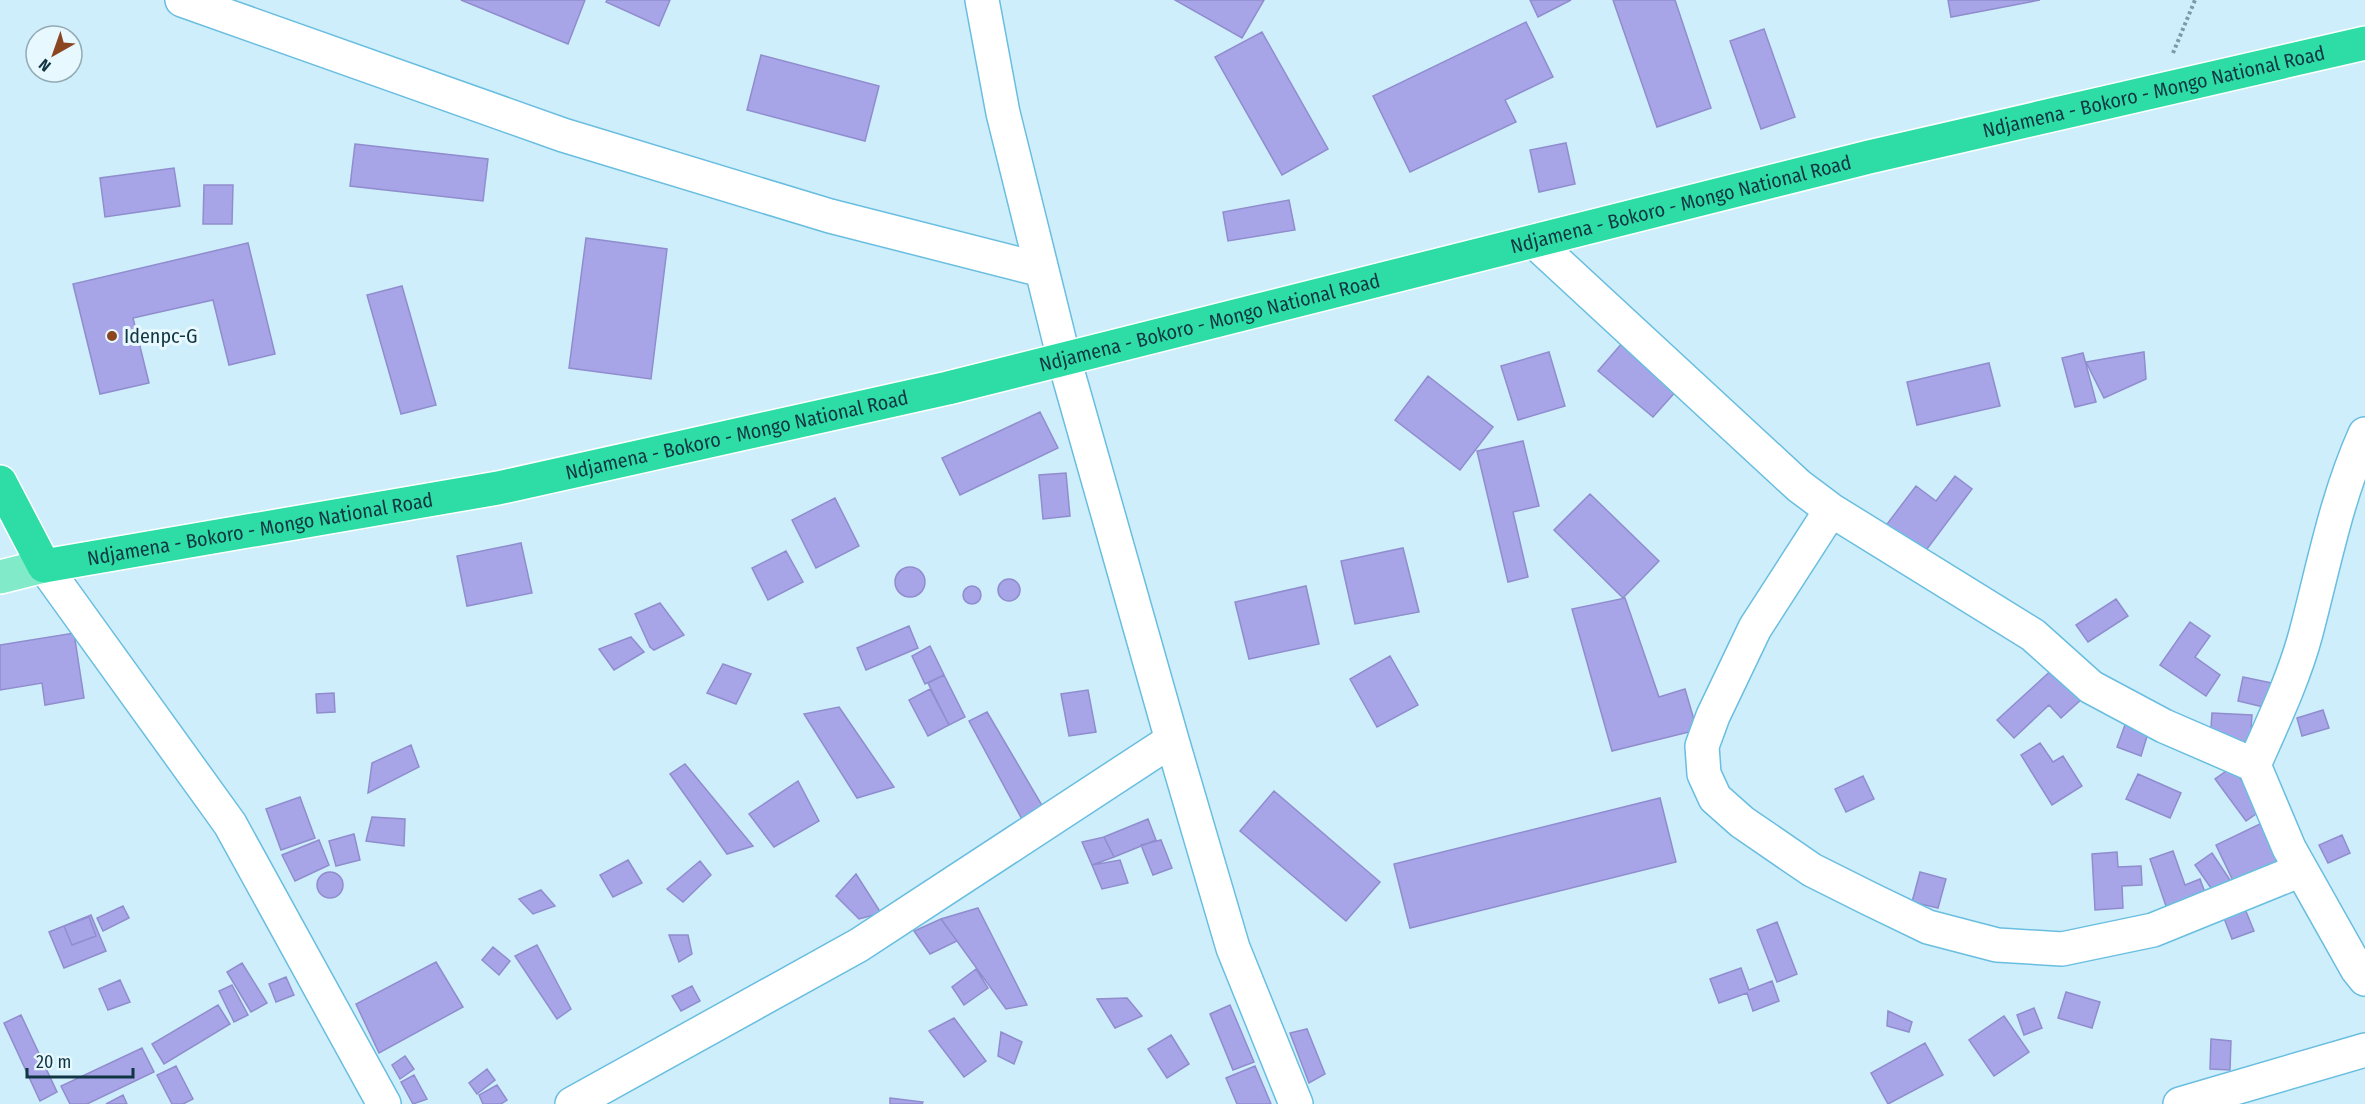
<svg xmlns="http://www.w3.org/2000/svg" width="2365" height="1104" viewBox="0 0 2365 1104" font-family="'Fira Sans Condensed',sans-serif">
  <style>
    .building { fill: #a7a5e7; stroke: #908dce; stroke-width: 1.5 }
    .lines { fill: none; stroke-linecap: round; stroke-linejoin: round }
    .minor-casing { stroke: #69bee0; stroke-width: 36 }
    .major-casing { stroke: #fff; stroke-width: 36 }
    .highway-casing { stroke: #fff; stroke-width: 36 }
    .path { stroke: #799ba8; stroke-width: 4; stroke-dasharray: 3 3; stroke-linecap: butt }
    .minor { stroke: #fff; stroke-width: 33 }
    .major { stroke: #81ebc9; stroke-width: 33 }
    .highway { stroke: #2ddda5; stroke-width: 33 }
    .poi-dot { fill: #8b4520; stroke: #e8f8ff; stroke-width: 2 }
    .labels { text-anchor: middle; stroke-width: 6; stroke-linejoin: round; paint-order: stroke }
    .street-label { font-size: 20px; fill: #113643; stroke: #e8f8ff }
    .poi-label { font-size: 20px; fill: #113643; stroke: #e8f8ff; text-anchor: start }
  </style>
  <rect width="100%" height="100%" fill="#ceeefb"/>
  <path class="building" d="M461,0H585L568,44Z
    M607,0H670L659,26L606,2Z
    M1175,0H1264L1242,38Z
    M1530,0H1571L1538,17Z
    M1613,0H1675L1711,108L1657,127Z
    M1948,0H2040L1951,17Z
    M1526,22L1553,77L1505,100L1516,122L1410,172L1373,96Z
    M1764,29L1795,117L1761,129L1730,41Z
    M1262,32L1328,149L1282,175L1215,57Z
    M761,55L879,86L865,141L747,110Z
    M1566,143L1575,184L1539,192L1530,150Z
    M355,144L488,159L483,201L350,186Z
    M174,168L180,206L105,217L100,178Z
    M204,185H233L232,224H203Z
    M1289,200L1295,230L1228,241L1223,212Z
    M586,238L667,249L651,379L569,368Z
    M248,243L275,354L229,365L213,300L133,318L149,383L100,394L73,284Z
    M402,286L436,405L401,414L367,295Z
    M1623,342L1678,389L1653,417L1598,371Z
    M1549,352L1565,406L1518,420L1501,366Z
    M2144,352L2146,379L2104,398L2086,362Z
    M2083,353L2096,402L2075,407L2062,358Z
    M1989,363L2000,406L1917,425L1907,382Z
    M1428,376L1493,427L1460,470L1395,420Z
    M1040,412L1058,448L960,495L942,458Z
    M1523,441L1539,506L1513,512L1528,577L1508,582L1477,451Z
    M1066,473L1070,516L1043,519L1039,475Z
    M1955,476L1972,489L1918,561L1881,532L1916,486L1936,501Z
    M1590,494L1659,561L1623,598L1554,530Z
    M835,498L859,546L816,568L792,520Z
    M521,543L532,593L467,606L457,556Z
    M1403,548L1419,612L1355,624L1341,561Z
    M786,551L803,582L768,600L752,568Z
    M895 582a15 15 0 1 1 30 0a15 15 0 1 1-30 0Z
    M998 590a11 11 0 1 1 22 0a11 11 0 1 1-22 0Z
    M963 595a9 9 0 1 1 18 0a9 9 0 1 1-18 0Z
    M1306,586L1319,644L1249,659L1235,602Z
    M1625,598L1659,697L1685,689L1697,730L1612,751L1572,609Z
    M2116,599L2128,616L2088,642L2076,625Z
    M660,603L684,635L654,650L650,647L635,614Z
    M2190,622L2210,636L2195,657L2220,675L2206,696L2160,665Z
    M909,626L918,648L866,670L857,648Z
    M74,633L84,698L45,705L42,683L0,690V645Z
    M631,637L644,652L614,670L599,649Z
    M930,646L944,675L925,684L912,656Z
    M1390,656L1418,705L1377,727L1350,679Z
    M723,664L751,674L736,704L707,693Z
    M2055,667L2083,698L2061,718L2049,705L2014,738L1997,720Z
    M944,675L965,717L949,725L928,683Z
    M2243,677L2277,684L2272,709L2238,701Z
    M930,689L949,725L928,736L909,700Z
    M1088,690L1096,732L1069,736L1061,694Z
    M334,693L335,712L317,713L316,694Z
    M839,707L894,787L857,798L804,714Z
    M2323,710L2329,728L2302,736L2297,718Z
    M987,712L1043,807L1024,823L969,721Z
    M2212,713L2252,715L2250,743L2210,741Z
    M2126,722L2149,730L2141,756L2117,747Z
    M2040,743L2053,762L2063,756L2082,786L2052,805L2021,755Z
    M411,745L419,767L368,793L372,763Z
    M685,764L753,846L727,854L670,774Z
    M2232,767L2263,809L2246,821L2215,779Z
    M2138,774L2181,793L2170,818L2126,799Z
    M1863,776L1874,799L1846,812L1835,789Z
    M798,781L819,821L774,847L749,814Z
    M1274,791L1380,882L1346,921L1240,831Z
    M300,797L315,838L281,850L266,809Z
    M1660,798L1676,862L1410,928L1394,864Z
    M372,817L405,819L404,846L366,841Z
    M1148,819L1156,840L1114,857L1104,837Z
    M2262,823L2281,863L2235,885L2216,845Z
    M354,834L360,860L336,866L329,841Z
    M2342,835L2350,853L2328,863L2319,845Z
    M1104,837L1114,857L1092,865L1082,842Z
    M319,840L329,865L295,881L282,855Z
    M1161,840L1172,868L1153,875L1141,845Z
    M2173,851L2185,885L2200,879L2207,898L2168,912L2150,859Z
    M2117,852L2118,867L2141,866L2142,885L2122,886L2123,908L2095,910L2092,854Z
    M2212,853L2230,880L2213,891L2195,865Z
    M628,860L642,883L613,897L600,875Z
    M1120,860L1128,883L1102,889L1092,865Z
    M700,861L711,875L683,902L667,889Z
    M317 885a13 13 0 1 1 26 0a13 13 0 1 1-26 0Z
    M1920,872L1946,879L1938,908L1912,902Z
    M856,874L881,913L859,919L836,896Z
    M541,890L555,906L533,914L519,899Z
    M2243,904L2254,931L2232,939L2222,913Z
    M123,906L129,918L103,931L97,918Z
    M978,908L1027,1005L1006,1009L941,919Z
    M91,915L106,951L64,968L49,932Z
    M89,917L96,936L72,945L64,926Z
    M941,919L957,941L930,954L914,931Z
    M1777,922L1797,974L1777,982L1757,930Z
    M669,935H688L692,954L679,962Z
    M537,945L571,1009L557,1019L515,956Z
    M493,947L510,961L499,975L482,960Z
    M436,962L463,1007L379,1053L356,1004Z
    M242,963L267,1003L251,1012L227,972Z
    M1741,968L1749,990L1772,981L1779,1001L1753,1011L1747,993L1719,1003L1710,979Z
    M976,969L988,988L964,1005L952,987Z
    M286,977L294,995L276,1002L269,984Z
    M120,980L130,1002L108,1010L99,989Z
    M232,985L248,1015L234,1022L219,991Z
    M692,986L700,1001L681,1011L672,996Z
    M2066,992L2100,1002L2092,1028L2058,1018Z
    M1127,998L1142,1016L1115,1028L1097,999Z
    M218,1005L230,1024L164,1064L152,1044Z
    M1230,1005L1254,1062L1233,1070L1210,1014Z
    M2034,1008L2042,1028L2024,1035L2017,1015Z
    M1888,1011L1912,1022L1909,1032L1887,1026Z
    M21,1015L57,1092L40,1101L4,1023Z
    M2004,1016L2029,1052L1994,1076L1969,1040Z
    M954,1018L986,1061L964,1077L929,1031Z
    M1307,1029L1325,1074L1309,1083L1290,1033Z
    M1001,1032L1022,1042L1014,1064L998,1056Z
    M1171,1035L1189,1064L1167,1078L1148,1049Z
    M2211,1039L2231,1041L2230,1070L2210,1069Z
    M1925,1043L1943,1075L1888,1104L1871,1073Z
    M142,1048L154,1072L87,1104H70L61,1086Z
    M405,1056L414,1069L400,1079L392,1065Z
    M176,1066L193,1099L183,1104H172L157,1075Z
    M1255,1066L1271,1104H1237L1226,1078Z
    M487,1069L495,1080L477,1094L469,1083Z
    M414,1075L427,1099L413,1104L401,1082Z
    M497,1085L507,1100L501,1104H483L479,1095Z
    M123,1095L127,1104H106Z
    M890,1098L923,1102L922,1104H890Z"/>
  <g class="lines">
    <g class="minor-casing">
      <path id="minor" d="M182,0L563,135L830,216L1042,270
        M982,0L1003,113L1064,359L1172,740L1233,948L1296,1104
        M1534,241L1799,486L1831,510L2033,635L2091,687L2164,726L2254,765L2289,848L2357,969L2365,979
        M1831,510L1755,628L1713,716L1702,746L1704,774L1715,798L1742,822L1812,870L1870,899L1928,927L1997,945L2062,949L2153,930L2301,870
        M44,566L230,824L384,1104
        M2254,765C2273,722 2294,678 2306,633C2324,565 2336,499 2365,434
        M572,1104L859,945L1172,740
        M2180,1104L2365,1050"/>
    </g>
    <g class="major-casing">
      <path id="major" d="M0,577L44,566"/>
    </g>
    <g class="highway-casing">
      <g id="highway">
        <path id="s1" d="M0,482L44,566L498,488L948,388L1869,157L2365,43"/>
      </g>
    </g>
    <path class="path" d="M2173,53L2195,0"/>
    <use href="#minor" class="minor"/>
    <use href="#major" class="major"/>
    <use href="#highway" class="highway"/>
  </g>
  <circle class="poi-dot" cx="112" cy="336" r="6"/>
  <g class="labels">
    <g class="street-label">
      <text dy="7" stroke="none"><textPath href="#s1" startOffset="2258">Ndjamena - Bokoro - Mongo National Road</textPath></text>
      <text dy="7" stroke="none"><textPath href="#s1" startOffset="1772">Ndjamena - Bokoro - Mongo National Road</textPath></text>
      <text dy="7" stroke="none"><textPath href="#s1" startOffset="1286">Ndjamena - Bokoro - Mongo National Road</textPath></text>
      <text dy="7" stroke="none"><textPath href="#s1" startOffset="800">Ndjamena - Bokoro - Mongo National Road</textPath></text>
      <text dy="7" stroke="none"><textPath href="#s1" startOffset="314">Ndjamena - Bokoro - Mongo National Road</textPath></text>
    </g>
    <g class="poi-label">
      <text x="124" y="343">Idenpc-G</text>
    </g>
  </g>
  <g transform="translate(54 54) rotate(220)"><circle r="28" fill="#e8f8ff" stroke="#92aab4" stroke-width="1.5"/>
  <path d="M0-4.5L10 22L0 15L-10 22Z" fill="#8b4520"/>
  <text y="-9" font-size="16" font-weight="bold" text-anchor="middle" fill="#113643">N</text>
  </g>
  <path d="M27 1068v9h106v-9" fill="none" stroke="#113643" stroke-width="3"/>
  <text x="36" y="1068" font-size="18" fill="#113643" stroke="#e8f8ff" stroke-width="4.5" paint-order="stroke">20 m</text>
</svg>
